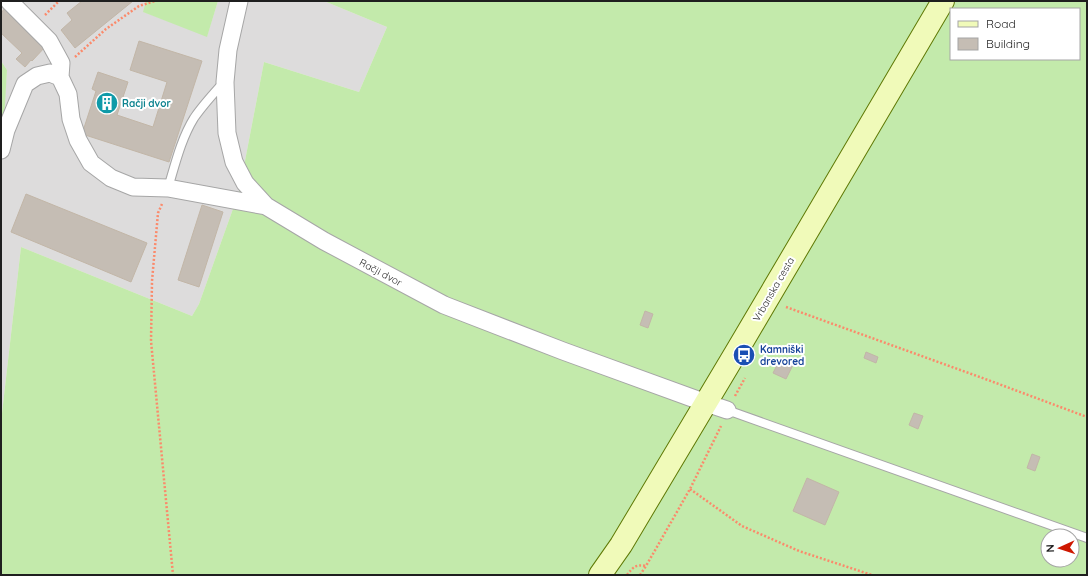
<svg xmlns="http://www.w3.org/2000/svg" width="1088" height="576" viewBox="0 0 1088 576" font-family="Quicksand,sans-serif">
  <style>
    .residential { fill: #dddcdc }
    .grass { fill: #c3eaab; fill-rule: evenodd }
    .building { fill: #c5bdb4; stroke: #c2b6a7 }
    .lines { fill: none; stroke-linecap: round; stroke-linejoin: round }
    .lane-casing { stroke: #a6a6a6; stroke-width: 10 }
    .street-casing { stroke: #a6a6a6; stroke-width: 19 }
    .secondary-casing { stroke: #5f7904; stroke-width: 24 }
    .path { stroke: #fb8a6b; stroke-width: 2.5; stroke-dasharray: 2 2; stroke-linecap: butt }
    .lane { stroke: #fff; stroke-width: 8 }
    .street { stroke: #fff; stroke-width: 17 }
    .secondary { stroke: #f0fab9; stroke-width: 22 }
    .labels { text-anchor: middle; stroke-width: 4; stroke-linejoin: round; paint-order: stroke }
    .culture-label { font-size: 10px; font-weight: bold; fill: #0d838f; stroke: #fff; text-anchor: start }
    .street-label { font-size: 10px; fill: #1f1f1f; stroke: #fff }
    .transit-label { font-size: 10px; font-weight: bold; fill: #164399; stroke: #fff; text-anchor: start }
  </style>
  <rect width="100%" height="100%" fill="#f0eee5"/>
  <path class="residential" d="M1,1H146L144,12L207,36L218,1H324L387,27L359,92L264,62L239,192L199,304L192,316L21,247L1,422V149L7,70L1,61Z"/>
  <path class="grass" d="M146,1H218L207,37L143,12Z
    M324,1H1087V575H1V422L21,247L192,316L199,304L239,192L264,62L359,92L387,27ZM951,9H1079V59H951ZM1048,536H1072V560H1048Z
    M1,61L7,70L3,139L1,145Z"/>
  <path class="building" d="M82,1H133L75,48L61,30L72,20L67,13Z
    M5,8L46,46L32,61L31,60L25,67L16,59L22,53L1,33V13Z
    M139,41L202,61L169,162L82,134L96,91L92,89L98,72L128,82L117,115L153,127L167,82L130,70Z
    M26,194L147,243L131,282L11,232Z
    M202,205L223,212L199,287L178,280Z
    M645,311L653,314L648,328L640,325Z
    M866,352L878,357L876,363L864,358Z
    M780,359L793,365L786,379L773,373Z
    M914,413L923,416L918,429L909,425Z
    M1032,454L1040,457L1035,471L1027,468Z
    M807,478L839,492L825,525L793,511Z"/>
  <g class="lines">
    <g class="lane-casing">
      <path id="lane" d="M168,188C175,165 181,139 194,118C203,105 213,94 224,82
        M727,410L1087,538"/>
    </g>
    <g class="street-casing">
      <path id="street" d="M9,1L49,41L61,63L60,77
        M239,1L228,50L225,82L227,133L234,162L245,183L266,206L324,241L444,305L563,351L706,403L727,410
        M1,150L6,130L25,84L37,76L50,73L60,77L68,94L71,119L78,140L91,163L111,178L133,187L168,188L266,206"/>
    </g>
    <g class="secondary-casing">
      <path id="secondary" d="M600,575L621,545L738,349L943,1"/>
    </g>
    <path class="path" d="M45,15L59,1
      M75,57L106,29L139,6L155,1
      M162,204L158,213L152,281L151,341L173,575
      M786,307L988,380L1087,417
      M735,396L745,378
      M690,489L742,526L799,551L872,575
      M627,575C633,567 636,564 646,566L690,489L721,426
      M640,575L646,566"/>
    <use href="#lane" class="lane"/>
    <use href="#street" class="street"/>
    <use href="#secondary" class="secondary"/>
  </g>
  <defs>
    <g id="building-disc" transform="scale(1.15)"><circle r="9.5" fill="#0f9aa8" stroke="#fff"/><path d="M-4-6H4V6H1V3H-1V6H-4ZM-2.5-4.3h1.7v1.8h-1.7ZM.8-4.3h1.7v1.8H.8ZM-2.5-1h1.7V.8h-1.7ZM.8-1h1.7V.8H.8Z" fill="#fff"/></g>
    <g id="bus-disc" transform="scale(1.15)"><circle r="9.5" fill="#1a4fb4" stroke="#fff"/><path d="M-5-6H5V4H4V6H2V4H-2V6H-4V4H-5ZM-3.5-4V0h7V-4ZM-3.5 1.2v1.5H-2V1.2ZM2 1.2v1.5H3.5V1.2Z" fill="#fff"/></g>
  </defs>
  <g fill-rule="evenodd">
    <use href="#building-disc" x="107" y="103"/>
    <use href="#bus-disc" x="744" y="355"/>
  </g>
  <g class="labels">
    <g class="culture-label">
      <text x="122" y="107">Račji dvor</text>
    </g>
    <g class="street-label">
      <text transform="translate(381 272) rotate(28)" y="4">Račji dvor</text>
      <text transform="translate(773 289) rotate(-60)" y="4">Vrbanska cesta</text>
    </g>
    <g class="transit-label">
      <text x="760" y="353">Kamniški<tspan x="760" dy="12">drevored</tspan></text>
    </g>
  </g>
  <rect width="1088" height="576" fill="none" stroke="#1f1f1f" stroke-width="4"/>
  <rect x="950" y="8" width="130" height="52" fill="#ffffff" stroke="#a5a5a5"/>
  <rect x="958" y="21" width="20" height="6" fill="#f0fab9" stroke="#a5a5a5"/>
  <text x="986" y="28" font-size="12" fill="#1f1f1f">Road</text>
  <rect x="958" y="38" width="20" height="12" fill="#c5bdb4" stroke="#a5a5a5"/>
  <text x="986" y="48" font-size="12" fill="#1f1f1f">Building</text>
  <g transform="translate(1060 548) rotate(267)"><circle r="19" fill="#ffffff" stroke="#a5a5a5"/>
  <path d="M0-3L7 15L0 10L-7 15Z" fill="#ce1700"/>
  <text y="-6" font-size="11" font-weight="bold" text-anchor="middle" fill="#1f1f1f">N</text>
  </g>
</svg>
